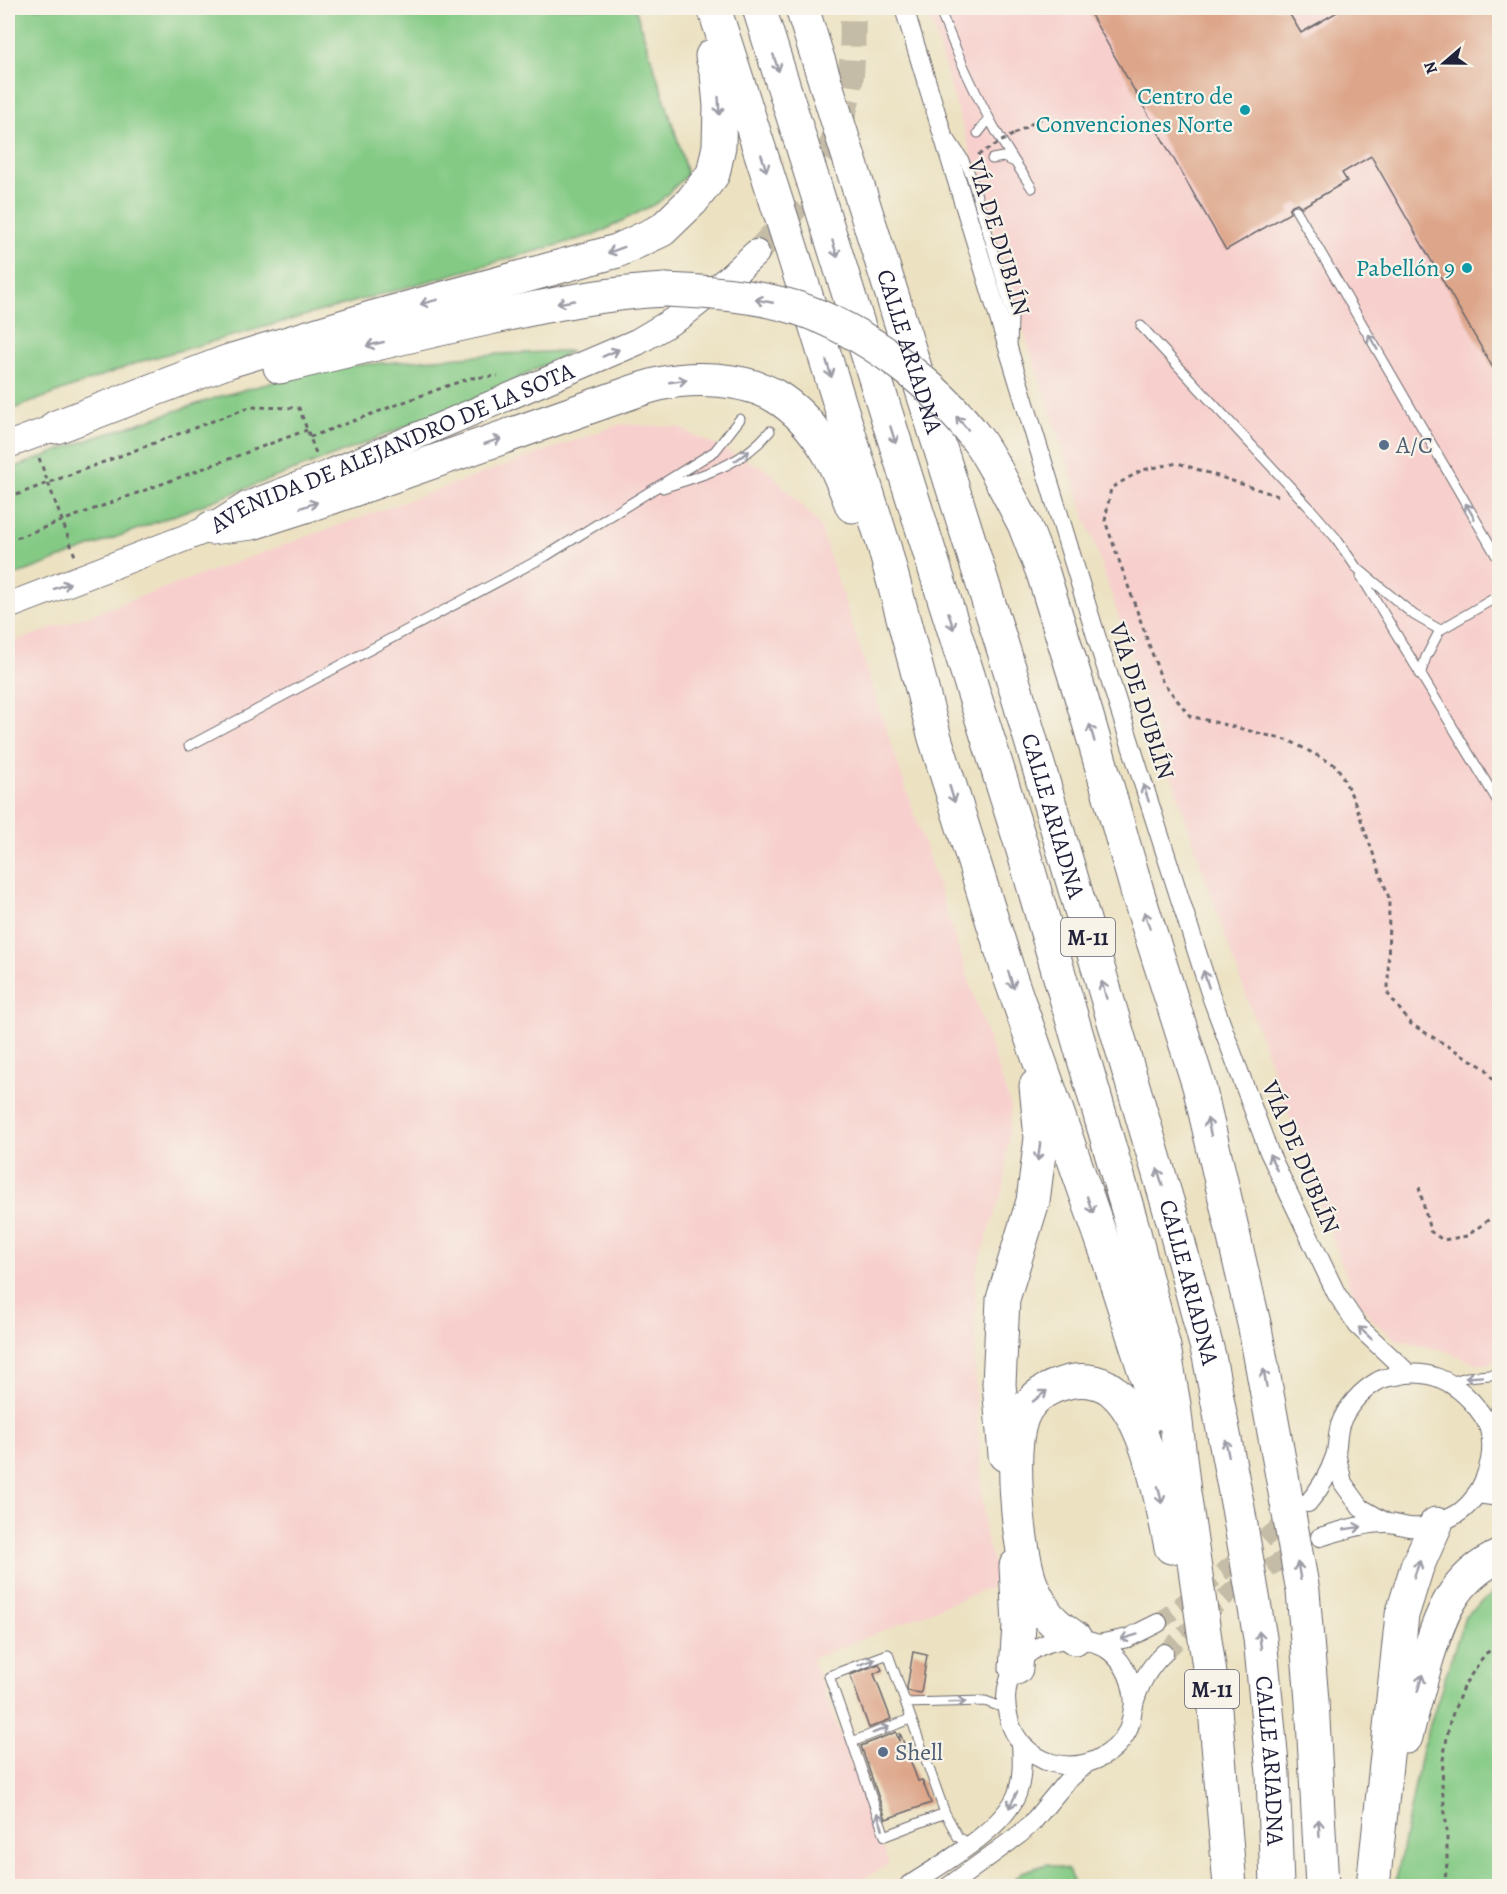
<svg xmlns="http://www.w3.org/2000/svg" width="1507" height="1894" viewBox="0 0 1507 1894" font-family="Alegreya,serif">
  <style>
    .built { fill: #f7d0cd }
    .green { fill: #84ca85; stroke: #537660; stroke-width: 1.5 }
    .building { fill: #dda589 }
    .lines { fill: none; stroke-linecap: round; stroke-linejoin: round }
    .street-tunnel { stroke: #c4bca7; stroke-width: 18; stroke-dasharray: 18 9; stroke-linecap: butt }
    .secondary-tunnel { stroke: #c4bca7; stroke-width: 26; stroke-dasharray: 26 13; stroke-linecap: butt }
    .lane-casing { stroke: #69656a; stroke-width: 11 }
    .street-casing { stroke: #69656a; stroke-width: 20 }
    .secondary-casing { stroke: #69656a; stroke-width: 28 }
    .highway-casing { stroke: #69656a; stroke-width: 35 }
    .path { stroke: #69656a; stroke-width: 3; stroke-dasharray: 4.5 4.5; stroke-linecap: butt }
    .lane { stroke: #fff; stroke-width: 9 }
    .street { stroke: #fff; stroke-width: 18 }
    .secondary { stroke: #fff; stroke-width: 26 }
    .highway { stroke: #fff; stroke-width: 33 }
    .highway-bridge-casing { stroke: #69656a; stroke-width: 35; stroke-linecap: butt }
    .path-bridge { stroke: #69656a; stroke-width: 3; stroke-dasharray: 4.5 4.5; stroke-linecap: butt }
    .highway-bridge { stroke: #fff; stroke-width: 33 }
    .oneway { stroke: #9c9ca7 }
    .culture-dot { fill: #0f9aa8; stroke: #f7f3e8; stroke-width: 2 }
    .service-dot { fill: #5c6f8a; stroke: #f7f3e8; stroke-width: 2 }
    .labels { text-anchor: middle; stroke-width: 4.5; stroke-linejoin: round; paint-order: stroke }
    .shield { fill: #f7f3e8; stroke: #62616f; stroke-width: 1.5 }
    .shield-label { font-size: 22px; font-weight: bold; fill: #22223b }
    .culture-label { font-size: 24px; fill: #0d838f; stroke: #f7f3e8; text-anchor: end }
    .street-label { font-size: 24px; fill: #22223b; stroke: #f7f3e8 }
    .service-label { font-size: 24px; fill: #4e5e75; stroke: #f7f3e8; text-anchor: start }
  </style>
  <rect width="100%" height="100%" fill="#f7f3e8"/>
  <filter id="ink" filterUnits="userSpaceOnUse"><feTurbulence type="fractalNoise" baseFrequency=".0167" numOctaves="2"/><feDisplacementMap in="SourceGraphic" scale="12" xChannelSelector="R" yChannelSelector="G"/><feConvolveMatrix kernelMatrix="1 2 1 2 8 2 1 2 1" color-interpolation-filters="sRGB"/></filter>
  <filter id="wash" filterUnits="userSpaceOnUse"><feTurbulence type="fractalNoise" baseFrequency=".008" numOctaves="4" result="noise"/><feDisplacementMap in="SourceGraphic" scale="24" xChannelSelector="R" yChannelSelector="G"/><feGaussianBlur stdDeviation="1.35" result="paint"/><feColorMatrix in="noise" values="0 0 0 0 0 0 0 0 0 0 0 0 0 0 0 0 0 1.4 0 .05"/><feComposite in="paint" operator="in"/></filter>
  <g filter="url(#wash)">
    <rect width="100%" height="100%" fill="#ece2c2"/>
    <path class="built" d="M927,8H1499L1500,1357L1486,1364H1477L1446,1351L1396,1339L1376,1324L1358,1301L1349,1284L1222,928L1026,338Z
      M621,424L677,427L769,471L819,524L1011,1108L1004,1186L976,1271L975,1389L985,1534L999,1584L812,1659L889,1864L852,1886H8V644Z"/>
    <path class="green" d="M8,8H635L678,141L687,175L659,202L597,234L139,362L8,411Z
      M572,351L497,389L348,450L8,578V470L79,443L221,396L331,367L500,354Z
      M1499,1588V1886H1395L1422,1749L1465,1616Z
      M1048,1864L1068,1870L1075,1886H1004L1013,1881L1022,1872Z"/>
    <g id="blocks">
      <path class="building" d="M1087,8H1286L1301,33L1344,8H1500V380L1371,156L1342,173L1347,181L1302,207L1297,203L1292,205L1289,209L1290,213L1226,250Z
        M913,1652L927,1655L921,1693L908,1691L907,1688Z
        M879,1664L882,1670L874,1674L891,1719L869,1728L850,1675Z
        M896,1732L899,1741L900,1733L918,1781L922,1780L931,1803L886,1819L861,1746Z"/>
    </g>
  </g>
  <g filter="url(#ink)">
    <use href="#blocks" fill-opacity="0" stroke="#69656a" stroke-width="1.5"/>
    <g class="lines">
      <path class="street-tunnel" d="M1158,1623L1293,1516
        M1164,1653L1233,1590L1320,1537"/>
      <path class="secondary-tunnel" d="M756,253C798,211 833,159 847,100C854,70 852,38 853,8"/>
      <g class="lane-casing">
        <path id="lane" d="M939,8C955,49 973,90 995,129C1006,149 1019,168 1032,188
          M978,133L989,119
          M950,138L963,158L971,176L1013,319L1012,346
          M992,159L1003,157L1015,162
          M1296,210L1500,562
          M1141,326L1308,506L1335,537L1356,567L1414,615L1440,630L1500,595
          M663,488C705,474 741,466 770,431
          M1361,576L1500,805
          M1420,675L1426,657L1440,630
          M189,746L546,556L715,451L740,419
          M1449,1382L1467,1377L1500,1374
          M1489,1427L1500,1399
          M905,1703L985,1701L1007,1709
          M852,1742L910,1719
          M945,1813L885,1836L829,1676L888,1654L945,1813L958,1837L970,1844"/>
      </g>
      <g class="street-casing">
        <path id="street" d="M904,8L1097,639L1211,996L1269,1152L1336,1293L1358,1326L1408,1373
          M1336,1453L1343,1483L1361,1508L1387,1523
          M1476,1494L1500,1497
          M1308,1503C1320,1489 1329,1474 1335,1456C1338,1446 1337,1435 1340,1425C1346,1407 1362,1390 1378,1381C1383,1378 1390,1377 1396,1376C1426,1368 1452,1380 1472,1402C1479,1410 1487,1420 1489,1429C1497,1458 1482,1498 1457,1514C1443,1522 1425,1529 1409,1527C1402,1526 1394,1523 1387,1523C1364,1523 1341,1531 1320,1537
          M1098,1644L1128,1638L1158,1623
          M1134,1706C1131,1601 984,1630 1009,1719C1014,1740 1031,1757 1052,1763C1081,1771 1114,1758 1128,1730C1131,1722 1132,1715 1133,1708C1138,1687 1148,1668 1164,1653
          M908,1886C940,1865 1003,1830 1017,1794C1023,1777 1022,1760 1021,1743
          M949,1886L1020,1834L1032,1823L1066,1782L1086,1764"/>
      </g>
      <g class="secondary-casing">
        <g id="secondary">
          <path d="M8,445L56,427"/>
          <path id="s1" d="M8,606L211,528L247,505L325,475L637,342L681,316L729,278L756,253"/>
        </g>
      </g>
      <g class="highway-casing">
        <g id="highway">
          <path d="M714,8L791,247L884,546L935,738L1010,977L1106,1251L1158,1413"/>
          <path d="M759,8L1022,847L1131,1221L1164,1347L1174,1405L1184,1492L1215,1709L1230,1886"/>
          <path id="s2" d="M802,8L1013,680L1173,1221L1209,1356L1238,1508L1260,1638L1273,1774L1277,1886"/>
          <path d="M280,367C350,350 420,333 490,318C548,305 605,293 665,290"/>
          <path d="M56,427L229,361L371,318L617,251L662,230L692,201L713,174L719,146L720,106L717,74L712,56"/>
          <path d="M996,470L1024,524L1043,573L1087,716L1138,894L1199,1086L1255,1328L1303,1591L1312,1701L1322,1886"/>
          <path d="M211,528L252,523L333,497L624,395C635,391 647,387 659,384C693,376 744,378 775,396C797,409 815,430 828,452C838,469 845,488 852,506"/>
          <path d="M1005,1455L999,1384L1003,1299L1033,1201L1041,1138L1036,1086"/>
          <path d="M1016,1566L1019,1626L1016,1668"/>
          <path d="M1075,1638C1064,1630 1052,1623 1045,1611C1039,1601 1032,1589 1029,1578C1019,1541 1007,1444 1025,1411C1035,1394 1051,1386 1069,1382C1085,1378 1105,1382 1116,1394C1148,1424 1162,1504 1171,1547"/>
          <path d="M1406,1737C1412,1712 1419,1687 1426,1662C1440,1616 1453,1577 1500,1556"/>
          <path d="M1373,1886L1402,1615L1417,1567L1436,1524"/>
        </g>
      </g>
      <path class="path" d="M1014,134L1047,115
        M310,437L447,386L471,378L498,376
        M39,458L75,556
        M1278,496L1178,463L1142,470L1111,488L1105,521L1162,681L1190,716L1290,741L1337,766L1354,800L1389,898L1388,994L1411,1024L1486,1069L1500,1091
        M8,498L250,407L299,408L317,456
        M8,541L307,430
        M1419,1187L1430,1231L1443,1240L1467,1236L1500,1211
        M1500,1721V1724
        M1107,1886L1153,1883L1163,1886
        M1444,1886L1447,1864V1831L1442,1786L1443,1760L1450,1721L1463,1687L1485,1654L1500,1644"/>
      <use href="#lane" class="lane"/>
      <use href="#street" class="street"/>
      <use href="#secondary" class="secondary"/>
      <use href="#highway" class="highway"/>
      <g class="highway-bridge-casing">
        <path id="highway-bridge" d="M665,290C709,292 755,295 797,308C863,330 935,383 977,439C984,448 990,460 996,470"/>
      </g>
      <path class="path-bridge" d="M978,155L1014,134"/>
      <use href="#highway-bridge" class="highway-bridge"/>
    </g>
    <defs><path id="oneway-shaft" d="M-6 0H5M1.5-3L5.5 0L1.5 3" fill="none" stroke-width="1.6" stroke-linecap="round" stroke-linejoin="round" transform="scale(1.5)"/></defs>
    <g class="oneway">
      <use href="#oneway-shaft" transform="translate(776 63) rotate(72)"/>
      <use href="#oneway-shaft" transform="translate(719 106) rotate(87)"/>
      <use href="#oneway-shaft" transform="translate(764 163) rotate(72)"/>
      <use href="#oneway-shaft" transform="translate(835 249) rotate(73)"/>
      <use href="#oneway-shaft" transform="translate(616 250) rotate(160)"/>
      <use href="#oneway-shaft" transform="translate(764 301) rotate(-169)"/>
      <use href="#oneway-shaft" transform="translate(429 302) rotate(165)"/>
      <use href="#oneway-shaft" transform="translate(566 302) rotate(170)"/>
      <use href="#oneway-shaft" transform="translate(1373 342) rotate(-120)"/>
      <use href="#oneway-shaft" transform="translate(375 344) rotate(167)"/>
      <use href="#oneway-shaft" transform="translate(611 353) rotate(-24)"/>
      <use href="#oneway-shaft" transform="translate(829 369) rotate(73)"/>
      <use href="#oneway-shaft" transform="translate(678 381) rotate(-8)"/>
      <use href="#oneway-shaft" transform="translate(962 423) rotate(-132)"/>
      <use href="#oneway-shaft" transform="translate(893 435) rotate(73)"/>
      <use href="#oneway-shaft" transform="translate(493 441) rotate(-19)"/>
      <use href="#oneway-shaft" transform="translate(742 456) rotate(-35)"/>
      <use href="#oneway-shaft" transform="translate(309 505) rotate(-18)"/>
      <use href="#oneway-shaft" transform="translate(1470 511) rotate(-120)"/>
      <use href="#oneway-shaft" transform="translate(62 586) rotate(-20)"/>
      <use href="#oneway-shaft" transform="translate(951 621) rotate(73)"/>
      <use href="#oneway-shaft" transform="translate(1092 733) rotate(-106)"/>
      <use href="#oneway-shaft" transform="translate(1146 793) rotate(-108)"/>
      <use href="#oneway-shaft" transform="translate(952 794) rotate(73)"/>
      <use href="#oneway-shaft" transform="translate(1147 920) rotate(-108)"/>
      <use href="#oneway-shaft" transform="translate(1206 979) rotate(-108)"/>
      <use href="#oneway-shaft" transform="translate(1011 980) rotate(72)"/>
      <use href="#oneway-shaft" transform="translate(1104 990) rotate(-106)"/>
      <use href="#oneway-shaft" transform="translate(1209 1127) rotate(-103)"/>
      <use href="#oneway-shaft" transform="translate(1039 1152) rotate(98)"/>
      <use href="#oneway-shaft" transform="translate(1273 1162) rotate(-115)"/>
      <use href="#oneway-shaft" transform="translate(1160 1177) rotate(-107)"/>
      <use href="#oneway-shaft" transform="translate(1090 1205) rotate(71)"/>
      <use href="#oneway-shaft" transform="translate(1365 1333) rotate(-137)"/>
      <use href="#oneway-shaft" transform="translate(1474 1377) rotate(176)"/>
      <use href="#oneway-shaft" transform="translate(1265 1378) rotate(-100)"/>
      <use href="#oneway-shaft" transform="translate(1040 1396) rotate(-38)"/>
      <use href="#oneway-shaft" transform="translate(1227 1448) rotate(-101)"/>
      <use href="#oneway-shaft" transform="translate(1160 1495) rotate(77)"/>
      <use href="#oneway-shaft" transform="translate(1353 1528) rotate(-9)"/>
      <use href="#oneway-shaft" transform="translate(1417 1569) rotate(-70)"/>
      <use href="#oneway-shaft" transform="translate(1299 1571) rotate(-100)"/>
      <use href="#oneway-shaft" transform="translate(1129 1637) rotate(163)"/>
      <use href="#oneway-shaft" transform="translate(1260 1640) rotate(-97)"/>
      <use href="#oneway-shaft" transform="translate(867 1662) rotate(-21)"/>
      <use href="#oneway-shaft" transform="translate(1420 1683) rotate(-74)"/>
      <use href="#oneway-shaft" transform="translate(957 1702) rotate(-2)"/>
      <use href="#oneway-shaft" transform="translate(881 1730) rotate(-22)"/>
      <use href="#oneway-shaft" transform="translate(1013 1800) rotate(117)"/>
      <use href="#oneway-shaft" transform="translate(880 1821) rotate(-109)"/>
      <use href="#oneway-shaft" transform="translate(1319 1828) rotate(-93)"/>
    </g>
  </g>
  <g class="culture-dot">
    <circle cx="1245" cy="110" r="6"/>
    <circle cx="1467" cy="268" r="6"/>
  </g>
  <g class="service-dot">
    <circle cx="1384" cy="445" r="6"/>
    <circle cx="883" cy="1752" r="6"/>
  </g>
  <g class="labels">
    <g class="shield">
      <rect x="1061" y="918" width="54" height="38" rx="4.5"/>
      <rect x="1185" y="1670" width="54" height="38" rx="4.5"/>
    </g>
    <g class="shield-label">
      <text x="1088" y="945">M-11</text>
      <text x="1212" y="1697">M-11</text>
    </g>
    <g class="culture-label">
      <text x="1233" y="104">Centro de<tspan x="1233" dy="28">Convenciones Norte</tspan></text>
      <text x="1455" y="276">Pabellón 9</text>
    </g>
    <g class="street-label">
      <text transform="translate(999 237) rotate(73)" y="8">VÍA DE DUBLÍN</text>
      <text dy="8" stroke="none"><textPath href="#s2" startOffset="360">CALLE ARIADNA</textPath></text>
      <text dy="8" stroke="none"><textPath href="#s1" startOffset="416">AVENIDA DE ALEJANDRO DE LA SOTA</textPath></text>
      <text transform="translate(1142 701) rotate(72)" y="8">VÍA DE DUBLÍN</text>
      <text dy="8" stroke="none"><textPath href="#s2" startOffset="846">CALLE ARIADNA</textPath></text>
      <text transform="translate(1301 1157) rotate(67)" y="8">VÍA DE DUBLÍN</text>
      <text dy="8" stroke="none"><textPath href="#s2" startOffset="1332">CALLE ARIADNA</textPath></text>
      <text dy="8" stroke="none"><textPath href="#s2" startOffset="1818">CALLE ARIADNA</textPath></text>
    </g>
    <g class="service-label">
      <text x="1396" y="453">A/C</text>
      <text x="895" y="1760">Shell</text>
    </g>
  </g>
  <rect width="1507" height="1894" fill="none" stroke="#f7f3e8" stroke-width="30"/>
  <g transform="translate(1444 63) rotate(250)" stroke="#f7f3e8" stroke-width="4.5" paint-order="stroke">
  <path d="M0-4.5L10 22L0 15L-10 22Z" fill="#22223b"/>
  <text y="-9" font-size="16" font-weight="bold" text-anchor="middle" fill="#22223b">N</text>
  </g>
</svg>
